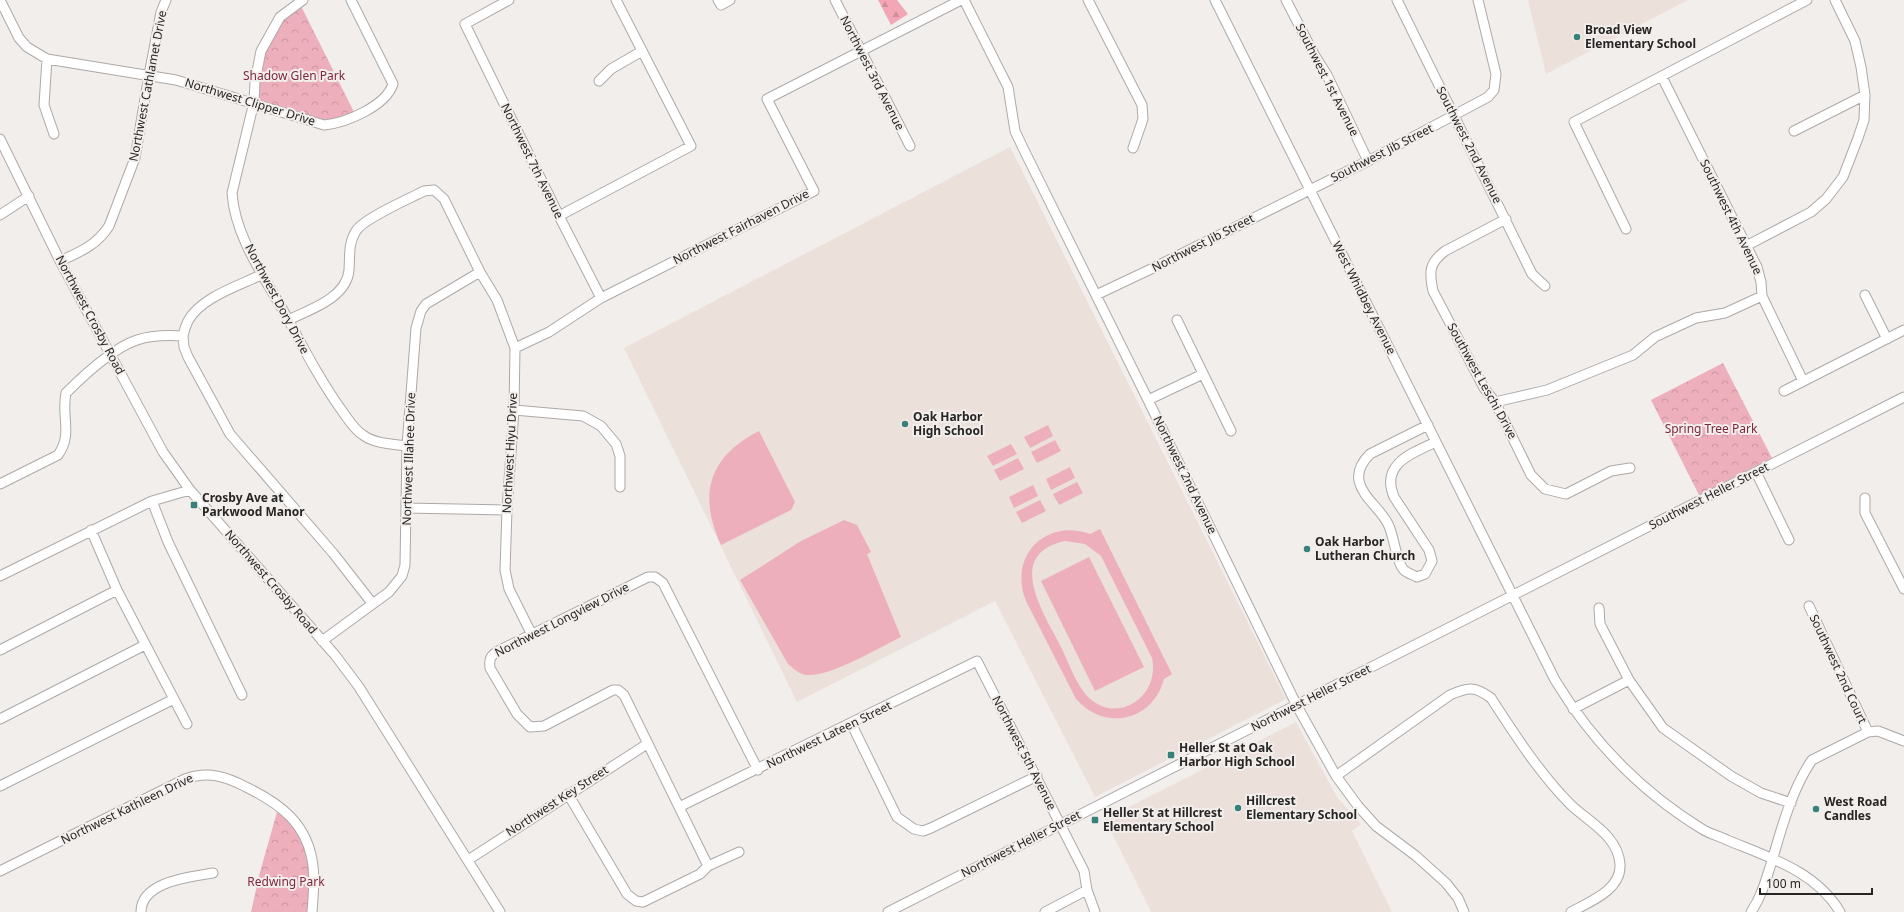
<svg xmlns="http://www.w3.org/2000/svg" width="1904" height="912" viewBox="0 0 1904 912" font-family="'Noto Sans',sans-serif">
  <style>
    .built { fill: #ece1da }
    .forest { fill: url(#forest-firs) }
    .park { fill: url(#park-crowns) }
    .pitch { fill: #edafbb; fill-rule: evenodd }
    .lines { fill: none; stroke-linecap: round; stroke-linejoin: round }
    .minor-casing { stroke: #ada9a7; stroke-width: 11 }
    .minor { stroke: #fff; stroke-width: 9 }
    .poi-dot { fill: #39807b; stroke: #f2eeec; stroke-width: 1.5 }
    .labels { text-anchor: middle; stroke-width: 4; stroke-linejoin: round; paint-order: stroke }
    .poi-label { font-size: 12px; font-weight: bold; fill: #282625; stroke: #f2eeec; text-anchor: start }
    .street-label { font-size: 12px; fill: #282625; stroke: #f2eeec }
    .park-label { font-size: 12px; fill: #7e2641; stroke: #f2eeec }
  </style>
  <defs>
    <pattern id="forest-firs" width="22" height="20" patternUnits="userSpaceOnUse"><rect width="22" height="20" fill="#f3a6b6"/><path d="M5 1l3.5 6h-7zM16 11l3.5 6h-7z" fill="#d08f9c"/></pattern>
    <pattern id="park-crowns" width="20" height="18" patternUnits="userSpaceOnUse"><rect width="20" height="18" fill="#edafbb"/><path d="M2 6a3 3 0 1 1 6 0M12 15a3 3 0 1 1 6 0" fill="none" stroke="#cb96a1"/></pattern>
  </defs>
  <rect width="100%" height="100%" fill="#f2eeec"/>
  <path class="built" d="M1528,0H1688L1546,74Z
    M1010,147L1286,699L1095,797L995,601L797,702L624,348Z
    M1296,722L1337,797L1361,824L1352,831L1392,912H1151L1105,819Z"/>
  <path class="forest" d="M878,0H897L908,14L891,25Z"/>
  <path class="park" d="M299,2L356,116L324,125L254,102L269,35Z
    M1723,363L1772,458L1699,495L1651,400Z
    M279,805L309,849L312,912H251L260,872Z"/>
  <path class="pitch" d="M1048,425L1053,436L1030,448L1024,437Z
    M759,431L795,502L791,510L721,545C698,495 708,457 759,431Z
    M1055,440L1061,451L1037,463L1031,452Z
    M1011,444L1017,454L993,466L987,456Z
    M1018,458L1024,469L1000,481L994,470Z
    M1070,467L1075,478L1051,490L1046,479Z
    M1077,482L1083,493L1059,505L1053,494Z
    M1033,485L1038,496L1014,508L1009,497Z
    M1040,500L1046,511L1022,523L1016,512Z
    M844,520L857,525L871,552L867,554L901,637C878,648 831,677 806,675C799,674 794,669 788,664L740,580L801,541Z
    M1100,529L1172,674L1164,679C1153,721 1105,732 1076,699L1026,601C1008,557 1045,518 1090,534ZM1065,541L1085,544L1101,556L1152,658C1160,696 1119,725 1089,698C1076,685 1069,663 1061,647C1045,615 1003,554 1065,541Z
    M1089,557L1144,667L1095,691L1041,581Z"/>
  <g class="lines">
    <g class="minor-casing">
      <path id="minor" d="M0,0L19,38L27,47L47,59L176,80L324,125C346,123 386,106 393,84L351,0
        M303,0L280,17L261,51L255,81L254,102L232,193C235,239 268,282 289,321C306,353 323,385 345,415C350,422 356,431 363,435C375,444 393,444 407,446
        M509,0L465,24L559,216L601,298
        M718,0L721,5L730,0
        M835,0L910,146
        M964,0L1008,87L1015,131L1023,148L1148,400L1297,706L1336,776L1358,806L1376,826L1416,856L1446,883L1458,898L1464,912
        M1088,0L1142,105L1143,119L1133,148
        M1215,0L1555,680C1592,741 1640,791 1702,829C1710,834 1719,836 1727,840C1768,857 1816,871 1840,912
        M1286,0L1315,56L1327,75L1368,161
        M1397,0L1532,274L1545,286
        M47,59L44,105L54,134
        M1662,77L1757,267L1761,282L1762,296L1803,381
        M599,81L611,69L642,51
        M1794,131L1865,95
        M0,139L60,261L163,452L190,490L335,655L359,687L500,912
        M0,215L29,196
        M559,216L691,146L616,0
        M1506,219L1445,251C1429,263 1429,272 1433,291L1484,388L1495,402L1531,475L1545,489L1566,494L1611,471L1630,468
        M1626,229L1574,122L1807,0
        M1746,246L1811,212L1826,199L1843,177L1858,138L1864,120L1865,95L1861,67L1855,41L1835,0
        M60,261C80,252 97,245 109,226L135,158L149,75L161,12L166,0
        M1096,295L1151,269L1368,161L1488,97L1494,90L1496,74L1478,0
        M1865,295L1887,339
        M288,320C309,310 347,298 349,270C350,257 348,243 356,231C364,218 409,199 424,191L434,190L444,199L480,272L497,300L515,348L514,410L507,510L505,570L509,589L532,635
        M1177,320L1231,431
        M183,336L184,347L188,357L230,434L333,553L372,603
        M515,348L549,332L601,298L814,191L767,99L961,0
        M1784,391L1904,330
        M1148,400L1203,374
        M1495,402L1547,390L1633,355L1655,337L1696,318L1725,313L1762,296
        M514,410L583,416L601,426L616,444L620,456V487
        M1428,425L1370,454C1363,461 1357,470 1359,481C1363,498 1380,508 1388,524C1394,535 1396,562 1404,570C1407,573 1413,575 1417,577L1425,574L1432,561L1429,550L1394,497C1380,464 1412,453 1436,442
        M1756,472L1789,540
        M0,484L58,455C73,434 61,417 66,393C84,375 113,348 137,340C152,335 167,335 183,336C184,331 186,325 188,321C200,298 238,286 261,275
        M1865,498V513L1904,589
        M152,501L168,542L242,695
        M406,508L507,510
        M91,530L117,590L187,724
        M0,576L152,501L190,490
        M1809,606L1868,732
        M1599,608L1600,624L1629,680L1663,728L1731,776L1761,793L1791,803
        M322,641L389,592L402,576L405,565L407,446L416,328L421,311L426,304L480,272
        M0,650L117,590
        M1573,709L1629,680
        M0,719L145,645
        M851,723L897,817L914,829L923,831L931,828L1037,776
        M1336,776L1450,695C1468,687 1475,686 1491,698C1515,735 1540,774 1571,805C1589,822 1618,836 1620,864C1622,890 1589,902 1571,912
        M0,786L174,699
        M568,794L627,894L636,901L643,902L700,874L708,866L624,695L618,690H613L544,726L530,727L517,714L490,668C489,659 490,656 498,651L648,577H655L663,583L758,770
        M679,807L977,661L1084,871L1087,890L1095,912
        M468,860L647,744
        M708,866L739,852
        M0,871L185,779C208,771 225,776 246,787C281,804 308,824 313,866C315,881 313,897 312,912
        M141,912C141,881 191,877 213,873
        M888,912L1904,397
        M1045,912L1087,890
        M1751,912C1762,896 1766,879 1772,861C1781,829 1793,787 1812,760L1868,732L1878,731L1904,741"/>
    </g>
    <use href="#minor" class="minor"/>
  </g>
  <g class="poi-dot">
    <circle cx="1577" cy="37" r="4"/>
    <circle cx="905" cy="424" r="4"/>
    <rect x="190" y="501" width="8" height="8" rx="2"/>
    <circle cx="1307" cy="549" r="4"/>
    <rect x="1167" y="751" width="8" height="8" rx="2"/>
    <circle cx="1238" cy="808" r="4"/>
    <circle cx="1816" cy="809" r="4"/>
    <rect x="1091" y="816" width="8" height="8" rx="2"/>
  </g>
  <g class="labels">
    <g class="poi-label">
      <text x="1585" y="34">Broad View<tspan x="1585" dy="14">Elementary School</tspan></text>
      <text x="913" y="421">Oak Harbor<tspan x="913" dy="14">High School</tspan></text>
      <text x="202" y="502">Crosby Ave at<tspan x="202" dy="14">Parkwood Manor</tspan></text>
      <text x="1315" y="546">Oak Harbor<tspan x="1315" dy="14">Lutheran Church</tspan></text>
      <text x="1179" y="752">Heller St at Oak<tspan x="1179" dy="14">Harbor High School</tspan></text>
      <text x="1246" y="805">Hillcrest<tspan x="1246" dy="14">Elementary School</tspan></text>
      <text x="1824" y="806">West Road<tspan x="1824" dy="14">Candles</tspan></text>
      <text x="1103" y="817">Heller St at Hillcrest<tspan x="1103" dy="14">Elementary School</tspan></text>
    </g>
    <g class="street-label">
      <text transform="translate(872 73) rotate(63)" y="4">Northwest 3rd Avenue</text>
      <text transform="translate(1327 80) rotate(63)" y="4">Southwest 1st Avenue</text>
      <text transform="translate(148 86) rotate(-79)" y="4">Northwest Cathlamet Drive</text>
      <text transform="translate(250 102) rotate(17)" y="4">Northwest Clipper Drive</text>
      <text transform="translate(1469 145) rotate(63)" y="4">Southwest 2nd Avenue</text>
      <text transform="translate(1382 153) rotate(-27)" y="4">Southwest Jib Street</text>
      <text transform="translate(532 161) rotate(64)" y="4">Northwest 7th Avenue</text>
      <text transform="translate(1731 217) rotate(64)" y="4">Southwest 4th Avenue</text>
      <text transform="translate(741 227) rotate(-27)" y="4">Northwest Fairhaven Drive</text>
      <text transform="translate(1203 243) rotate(-27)" y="4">Northwest Jib Street</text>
      <text transform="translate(1364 298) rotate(63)" y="4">West Whidbey Avenue</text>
      <text transform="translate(277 299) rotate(62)" y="4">Northwest Dory Drive</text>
      <text transform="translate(90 315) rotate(62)" y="4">Northwest Crosby Road</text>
      <text transform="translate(1482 381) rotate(61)" y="4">Southwest Leschi Drive</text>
      <text transform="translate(510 453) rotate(-87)" y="4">Northwest Hiyu Drive</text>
      <text transform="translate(409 459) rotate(-88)" y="4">Northwest Illahee Drive</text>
      <text transform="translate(1185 475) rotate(64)" y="4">Northwest 2nd Avenue</text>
      <text transform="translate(1709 496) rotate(-27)" y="4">Southwest Heller Street</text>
      <text transform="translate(271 582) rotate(49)" y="4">Northwest Crosby Road</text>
      <text transform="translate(562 620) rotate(-27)" y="4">Northwest Longview Drive</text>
      <text transform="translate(1838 669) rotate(65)" y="4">Southwest 2nd Court</text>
      <text transform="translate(1311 698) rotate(-27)" y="4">Northwest Heller Street</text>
      <text transform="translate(829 735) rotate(-26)" y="4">Northwest Lateen Street</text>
      <text transform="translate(1024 753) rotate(63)" y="4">Northwest 5th Avenue</text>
      <text transform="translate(557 801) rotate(-33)" y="4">Northwest Key Street</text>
      <text transform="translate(127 809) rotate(-26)" y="4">Northwest Kathleen Drive</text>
      <text transform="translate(1021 844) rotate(-27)" y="4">Northwest Heller Street</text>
    </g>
    <g class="park-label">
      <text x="294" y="80">Shadow Glen Park</text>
      <text x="1711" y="433">Spring Tree Park</text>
      <text x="286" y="886">Redwing Park</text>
    </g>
  </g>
  <path d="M1760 888v6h112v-6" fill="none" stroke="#282625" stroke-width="2"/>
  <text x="1766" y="888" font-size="12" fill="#282625" stroke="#f2eeec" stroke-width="3" paint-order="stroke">100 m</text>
</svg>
